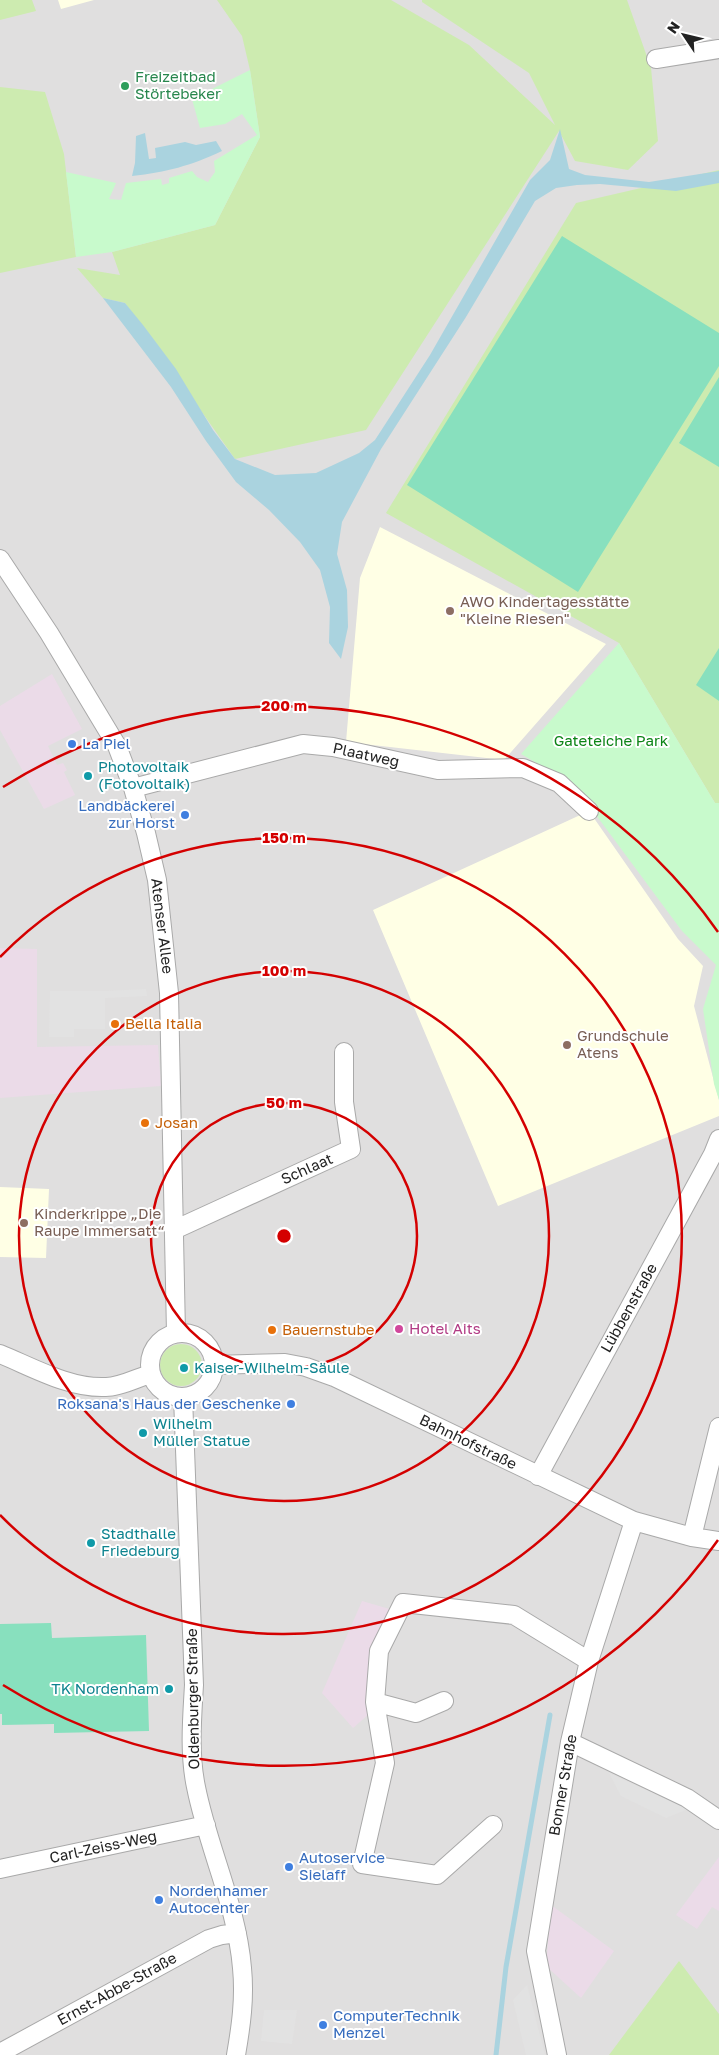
<svg xmlns="http://www.w3.org/2000/svg" width="719" height="2055" viewBox="0 0 719 2055" font-family="'Golos Text',sans-serif">
  <style>
    .residential { fill: #e0dfdf }
    .industrial { fill: #ebdbe8 }
    .education { fill: #ffffe5 }
    .grass { fill: #cdebb0 }
    .park { fill: #c8facc }
    .pitch { fill: #88e0be }
    .parking { fill: #e2e2e2 }
    .water { fill: #aad3df }
    .lines { fill: none; stroke-linecap: round; stroke-linejoin: round }
    .stream { stroke: #aad3df; stroke-width: 5 }
    .minor-casing { stroke: #a9a9a9; stroke-width: 20 }
    .minor { stroke: #fff; stroke-width: 18 }
    .ring { fill: none; stroke: #d40000; stroke-width: 2.5 }
    .leisure-dot { fill: #2e9e5b; stroke: #fff; stroke-width: 2 }
    .education-dot { fill: #8d6e63; stroke: #fff; stroke-width: 2 }
    .shop-dot { fill: #3f7fe0; stroke: #fff; stroke-width: 2 }
    .culture-dot { fill: #0f9aa8; stroke: #fff; stroke-width: 2 }
    .food-dot { fill: #e8710a; stroke: #fff; stroke-width: 2 }
    .hotel-dot { fill: #d1479c; stroke: #fff; stroke-width: 2 }
    .labels { text-anchor: middle; stroke-width: 4; stroke-linejoin: round; paint-order: stroke }
    .leisure-label { font-size: 15px; fill: #27864d; stroke: #fff; text-anchor: start }
    .education-label { font-size: 15px; fill: #785e54; stroke: #fff; text-anchor: start }
    .park-label { font-size: 15px; fill: #0c8416; stroke: #fff }
    .shop-label { font-size: 15px; fill: #366cbe; stroke: #fff; text-anchor: start }
    .street-label { font-size: 15px; fill: #222; stroke: #fff }
    .culture-label { font-size: 15px; fill: #0d838f; stroke: #fff; text-anchor: start }
    .food-label { font-size: 15px; fill: #c56008; stroke: #fff; text-anchor: start }
    .hotel-label { font-size: 15px; fill: #b23c85; stroke: #fff; text-anchor: start }
    .centre { fill: #d40000; stroke: #fff; stroke-width: 2.5 }
    .ring-label { font-size: 15px; text-anchor: middle; font-weight: bold; fill: #d40000; stroke: #fff; stroke-width: 4; stroke-linejoin: round; paint-order: stroke }
  </style>
  <rect width="100%" height="100%" fill="#f2efe9"/>
  <path class="residential" d="M0,0H719V2055H0Z"/>
  <path class="industrial" d="M52,674L82,729L48,746L57,765L63,763L67,770L64,772L75,795L44,809L0,730V706Z
    M0,948L37,949V1047L158,1045L161,1086L0,1098Z
    M362,1601L393,1610L367,1679L369,1714L353,1728L322,1693Z
    M719,1857V1911L712,1907L697,1929L676,1915Z
    M551,1905L614,1951L581,1998L546,1966Z"/>
  <path class="education" d="M58,0H94L61,9Z
    M380,527L606,644L504,760L346,742L360,578Z
    M589,811L678,939L703,966L694,1006L719,1100V1116L498,1206L373,910Z
    M0,1187L49,1189L46,1258L0,1257Z"/>
  <path class="grass" d="M0,0H32L36,11L0,20Z
    M217,0H391L469,45L555,125L529,73L422,2V0H627L651,68L658,141L628,170L575,161L559,131L366,430L235,459L125,303L103,298L77,268L120,275L112,252L215,225L260,137L250,70L242,36Z
    M0,87L45,92L64,154L76,257L0,273Z
    M719,170V803H715L619,643L386,513L576,203Z
    M160 1365a21 21 0 1 1 42 0a21 21 0 1 1-42 0Z
    M679,1961L719,2014V2055H609Z"/>
  <path class="park" d="M250,70L260,137L215,225L112,252L76,257L66,172L116,183L109,199L121,200L126,183L161,179L162,185L169,183V178L192,171L197,177L208,182L215,172L214,161L257,135L242,114L225,124L200,128L192,99Z
    M619,643L715,803H719V1100L714,1084L703,1009L716,965L682,931L573,784L521,754Z"/>
  <path class="pitch" d="M562,236L719,333V366L578,592L407,485Z
    M719,377V467L679,443Z
    M719,648V701L696,685Z
    M51,1623L52,1638L146,1635L149,1731L54,1733V1724L2,1725V1714H0V1624Z"/>
  <path class="parking" d="M146,989L147,996L105,998V1029H74V1037H49L50,991H105Z
    M609,1773L688,1809L666,1818L621,1796Z
    M527,1985L545,2055H526L513,2000Z
    M264,2010H297L292,2044L261,2041Z"/>
  <path class="water" d="M560,129L569,169L585,175L649,182L719,171V183L676,191L600,184L577,185L556,188L535,201L466,317L381,449L342,522L337,554L347,590L348,627L341,659L329,643L330,607L320,570L300,542L269,510L236,482L206,441L171,387L103,298L125,303L143,325L176,369L213,430L235,459L275,475L316,473L359,453L375,440L430,355L530,180L550,160Z
    M145,133L149,159L156,158L155,148L185,142L196,145L216,141L222,151C190,166 167,172 132,176L135,163L136,136Z"/>
  <g class="lines">
    <path class="stream" d="M496,2055L506,1967L550,1715"/>
    <g class="minor-casing">
      <path id="minor" d="M656,59L719,49
        M0,559L49,633L117,746L133,788L146,833L157,880L169,993L176,1333
        M133,788L303,744L333,747L438,770L523,768L559,783L589,811
        M174,1230L351,1149L344,1102V1052
        M150 1365a32 32 0 1 1 64 0a32 32 0 1 1-64 0Z
        M0,1354C32,1367 70,1389 106,1387C120,1387 137,1378 150,1374
        M214,1365L285,1363L306,1367L334,1377L634,1521L692,1537L719,1541
        M183,1397L194,1685C192,1719 189,1754 196,1787C208,1848 237,1906 242,1968C245,1998 241,2026 236,2055
        M538,1476L713,1154L719,1139
        M692,1537L719,1427
        M375,1702L416,1713L444,1701
        M570,1742L687,1798L719,1820
        M493,1825L437,1875L362,1864L385,1763L375,1702L379,1651L403,1603L514,1615L589,1661
        M0,1869L206,1825
        M0,2053L209,1939L222,1935L237,1933
        M557,2055L536,1951L570,1742L589,1661L634,1521"/>
    </g>
    <use href="#minor" class="minor"/>
  </g>
  <g class="ring">
    <circle cx="284" cy="1236" r="133"/>
    <circle cx="284" cy="1236" r="265"/>
    <path d="M0 957A398 398 0 1 1 0 1515"/>
    <path d="M718 1540A530 530 0 0 1 3 1685M3 787A530 530 0 0 1 718 932"/>
  </g>
  <circle class="leisure-dot" cx="125" cy="86" r="5"/>
  <g class="education-dot">
    <circle cx="450" cy="611" r="5"/>
    <circle cx="567" cy="1045" r="5"/>
    <circle cx="24" cy="1223" r="5"/>
  </g>
  <g class="shop-dot">
    <circle cx="72" cy="744" r="5"/>
    <circle cx="185" cy="815" r="5"/>
    <circle cx="291" cy="1404" r="5"/>
    <circle cx="289" cy="1867" r="5"/>
    <circle cx="159" cy="1900" r="5"/>
    <circle cx="323" cy="2025" r="5"/>
  </g>
  <g class="culture-dot">
    <circle cx="88" cy="776" r="5"/>
    <circle cx="184" cy="1368" r="5"/>
    <circle cx="143" cy="1433" r="5"/>
    <circle cx="91" cy="1543" r="5"/>
    <circle cx="169" cy="1689" r="5"/>
  </g>
  <g class="food-dot">
    <circle cx="115" cy="1024" r="5"/>
    <circle cx="145" cy="1123" r="5"/>
    <circle cx="272" cy="1330" r="5"/>
  </g>
  <circle class="hotel-dot" cx="399" cy="1329" r="5"/>
  <g class="labels">
    <g class="leisure-label">
      <text x="135" y="82">Freizeitbad<tspan x="135" dy="17">Störtebeker</tspan></text>
    </g>
    <g class="education-label">
      <text x="460" y="607">AWO Kindertagesstätte<tspan x="460" dy="17">"Kleine Riesen"</tspan></text>
      <text x="577" y="1041">Grundschule<tspan x="577" dy="17">Atens</tspan></text>
      <text x="34" y="1219">Kinderkrippe „Die<tspan x="34" dy="17">Raupe Immersatt“</tspan></text>
    </g>
    <g class="park-label">
      <text x="611" y="746">Gateteiche Park</text>
    </g>
    <g class="shop-label">
      <text x="82" y="749">La Piel</text>
      <text x="175" y="811" text-anchor="end">Landbäckerei<tspan x="175" dy="17">zur Horst</tspan></text>
      <text x="281" y="1409" text-anchor="end">Roksana's Haus der Geschenke</text>
      <text x="299" y="1863">Autoservice<tspan x="299" dy="17">Sielaff</tspan></text>
      <text x="169" y="1896">Nordenhamer<tspan x="169" dy="17">Autocenter</tspan></text>
      <text x="333" y="2021">ComputerTechnik<tspan x="333" dy="17">Menzel</tspan></text>
    </g>
    <g class="street-label">
      <text transform="translate(366 755) rotate(12)" y="5">Plaatweg</text>
      <text transform="translate(162 926) rotate(83)" y="5">Atenser Allee</text>
      <text transform="translate(307 1169) rotate(-24)" y="5">Schlaat</text>
      <text transform="translate(629 1308) rotate(-61)" y="5">Lübbenstraße</text>
      <text transform="translate(468 1442) rotate(26)" y="5">Bahnhofstraße</text>
      <text transform="translate(193 1699) rotate(-91)" y="5">Oldenburger Straße</text>
      <text transform="translate(563 1785) rotate(-80)" y="5">Bonner Straße</text>
      <text transform="translate(103 1847) rotate(-12)" y="5">Carl-Zeiss-Weg</text>
      <text transform="translate(117 1989) rotate(-29)" y="5">Ernst-Abbe-Straße</text>
    </g>
    <g class="culture-label">
      <text x="98" y="772">Photovoltaik<tspan x="98" dy="17">(Fotovoltaik)</tspan></text>
      <text x="194" y="1373">Kaiser-Wilhelm-Säule</text>
      <text x="153" y="1429">Wilhelm<tspan x="153" dy="17">Müller Statue</tspan></text>
      <text x="101" y="1539">Stadthalle<tspan x="101" dy="17">Friedeburg</tspan></text>
      <text x="159" y="1694" text-anchor="end">TK Nordenham</text>
    </g>
    <g class="food-label">
      <text x="125" y="1029">Bella Italia</text>
      <text x="155" y="1128">Josan</text>
      <text x="282" y="1335">Bauernstube</text>
    </g>
    <g class="hotel-label">
      <text x="409" y="1334">Hotel Aits</text>
    </g>
  </g>
  <circle cx="284" cy="1236" r="8" class="centre"/>
  <g class="ring-label">
    <text x="284" y="711">200 m</text>
    <text x="284" y="843">150 m</text>
    <text x="284" y="976">100 m</text>
    <text x="284" y="1108">50 m</text>
  </g>
  <g transform="translate(684 35) rotate(305)" stroke="#ffffff" stroke-width="4" paint-order="stroke">
  <path d="M0-4L9 19L0 12L-9 19Z" fill="#222222"/>
  <text y="-8" font-size="14" font-weight="bold" text-anchor="middle" fill="#222222">N</text>
  </g>
</svg>
